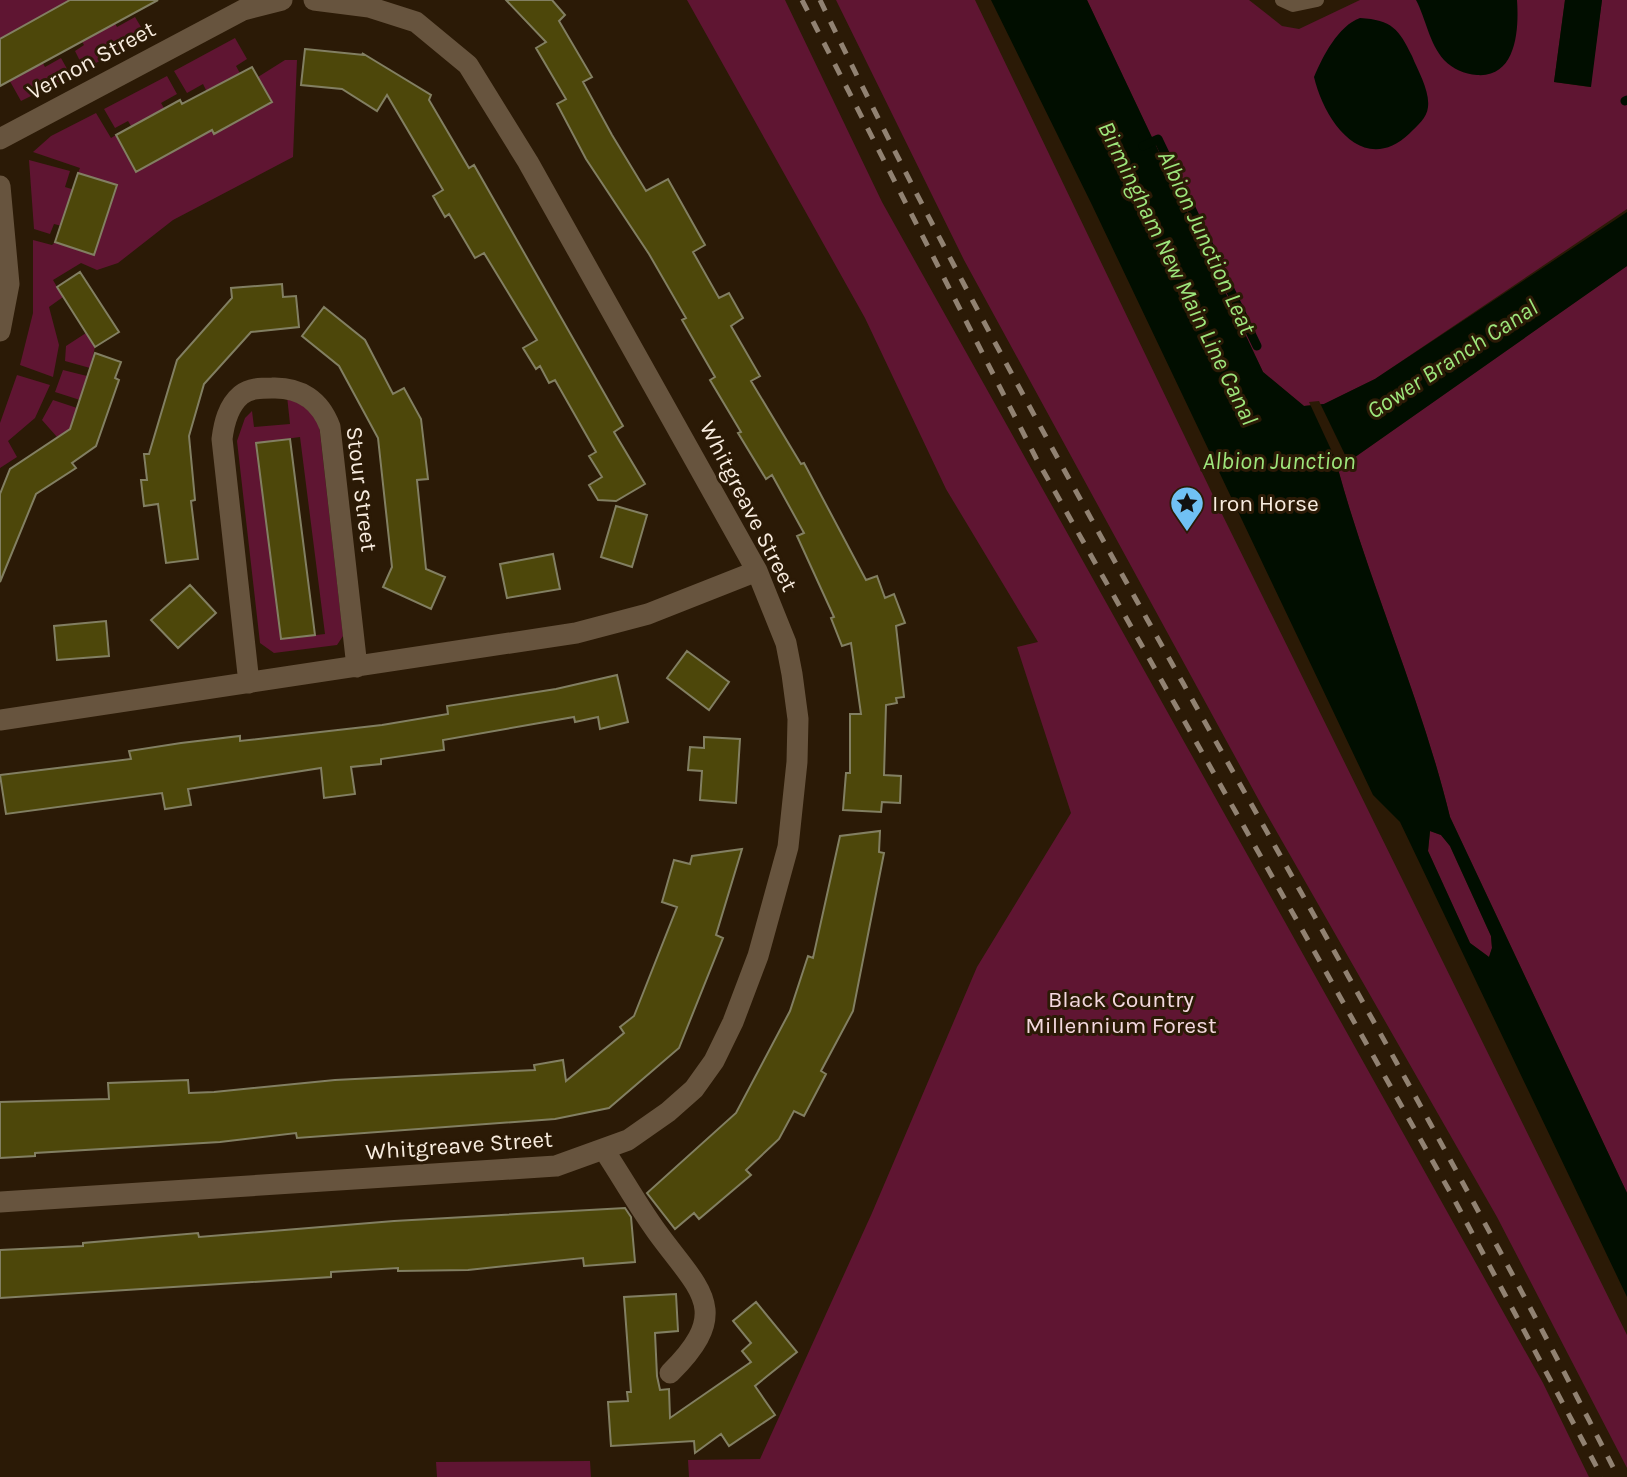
<svg xmlns="http://www.w3.org/2000/svg" width="1627" height="1477" viewBox="0 0 1627 1477" font-family="Karla,sans-serif">
  <style>
    .green { fill: #5f1532; fill-rule: evenodd }
    .water { fill: #010e00; fill-rule: evenodd }
    .pier { fill: #2b1a06 }
    .lines { fill: none; stroke-linecap: round; stroke-linejoin: round }
    .stream { stroke: #010e00; stroke-width: 9 }
    .building { fill: #4d470a; stroke: #827f62; stroke-width: 2 }
    .lane { stroke: #67543e; stroke-width: 14 }
    .street { stroke: #67543e; stroke-width: 21 }
    .rail { stroke: #918272; stroke-width: 5; stroke-dasharray: 12 12; stroke-linecap: butt }
    .labels { text-anchor: middle; stroke-width: 6; stroke-linejoin: round; paint-order: stroke }
    .street-label { font-size: 23px; fill: #f8ecdf; stroke: #2b1a06 }
    .poi-label { font-size: 23px; fill: #f8ecdf; stroke: #2b1a06; text-anchor: start }
    .park-label { font-size: 23px; fill: #f4d9df; stroke: #2b1a06 }
    .water-label { font-size: 24px; font-style: italic; fill: #9ee67c; stroke: #2b1a06 }
  </style>
  <rect width="100%" height="100%" fill="#2b1a06"/>
  <path class="green" d="M0,0H70L66,50L58,54L35,20L0,39Z
    M687,0H785L882,202L1543,1383L1589,1477H689L688,1460L760,1459L872,1213L977,967L1071,813L1017,647L1038,642L946,489L865,318Z
    M836,0H975L1221,512L1627,1335V1468L1497,1217L1262,806L964,260Z
    M1087,0H1249L1282,26L1299,29L1360,0H1565L1554,82L1590,87L1602,0H1627V209L1375,379L1324,404L1304,406L1263,372Z
    M135,17L147,37L84,69L75,51L84,45L79,36L112,18L117,27Z
    M235,38L247,59L236,66L242,77L209,96L203,84L187,93L174,71Z
    M40,58L45,67L61,58L71,76L21,101L7,76Z
    M285,60H297L293,157L173,220L118,263L97,270L81,263L53,280L63,297L49,307L59,345L53,377L20,365L33,313V240L52,245L55,242L67,246L68,243L95,251L116,190L78,173L80,168L33,152L51,136L96,113L111,138L116,135L122,146L200,109L214,134L258,77Z
    M167,76L177,94L161,103L167,113L134,131L128,121L115,128L104,109Z
    M29,160L70,171L65,187L78,191L66,227L54,224L50,234L34,229Z
    M1627,266V1193L1450,817C1421,698 1370,586 1338,469Z
    M86,333L95,347L90,368L65,361L66,346Z
    M63,370L87,376L80,400L55,392Z
    M17,375L50,385L35,418L8,441L17,457L0,468V423Z
    M287,396L311,411L319,424L343,636L337,645L274,653L260,643L237,441L245,418L252,411L254,427L290,424ZM300,437L325,634L281,639L256,443Z
    M53,400L77,408L71,428L57,437L42,420Z
    M1430,831L1441,835L1450,846L1491,936L1492,948L1489,957L1470,943L1428,851Z
    M590,1461L591,1477H437L436,1462Z"/>
  <path class="water" d="M991,0H1087L1263,372L1304,406L1324,404L1375,379L1627,212V266L1338,469C1370,586 1421,698 1450,817L1627,1193V1297L1400,822L1373,795L1092,205ZM1430,831L1441,835L1450,846L1491,936L1492,948L1489,957L1470,943L1428,851Z
    M1416,0H1517C1519,28 1517,78 1477,75C1464,74 1453,69 1444,60C1429,43 1426,19 1416,0Z
    M1565,0H1602L1591,87L1554,82Z
    M1360,18C1392,20 1399,29 1412,56C1418,71 1430,91 1428,107C1427,118 1417,126 1410,133C1363,178 1324,120 1314,77C1323,56 1338,26 1360,18Z"/>
  <path class="pier" d="M1319,401L1349,463L1341,471L1309,402Z"/>
  <g class="lines">
    <path class="stream" d="M1625,101L1627,100
      M1143,146L1158,139L1257,346"/>
  </g>
  <path class="building" d="M70,0H158L0,86V39Z
    M506,0H552L565,15L559,21L592,77L583,82L612,135L646,191L668,179L705,245L693,252L719,298L729,293L743,318L731,326L760,376L751,381L801,464L804,463L866,580L877,576L885,598L894,594L905,623L896,626L904,697L896,698L897,703L886,705L884,775L901,776L900,803L882,802L881,812L843,810L846,773H850V714H861L851,643L842,646L831,618L834,617L797,536L804,533L772,475L766,479L738,433L741,432L710,380L715,377L682,320L686,318L649,254L586,159L557,104L566,99L536,48L546,42Z
    M305,49L364,55L362,53L431,95L429,100L469,168L474,165L623,426L614,432L645,484L616,501L598,500L589,485L602,477L589,456L596,452L555,380L549,383L540,366L536,369L523,348L537,340L484,253L475,258L449,214L445,217L433,196L443,190L387,95L377,111L342,89L301,85Z
    M252,67L272,102L214,134L212,130L136,172L116,135L180,100L182,104Z
    M78,173L117,185L94,255L55,242Z
    M80,272L119,332L95,347L57,287Z
    M282,284L283,297L296,296L299,327L251,332L204,384L189,436L195,500L191,501L198,559L166,563L158,504L144,506L141,480H147L144,454H149L177,360L232,298L231,288Z
    M324,307L365,340L393,394L404,388L421,419L428,479L417,480L426,569L445,577L431,609L383,587L392,567L378,438L339,366L302,336Z
    M95,353L121,362L115,378L119,380L96,446L72,463L76,468L36,494L0,582V494L10,469L70,429Z
    M290,439L315,635L281,639L256,443Z
    M616,506L647,515L632,567L601,557Z
    M553,554L560,589L507,598L500,564Z
    M190,585L216,613L178,648L151,620Z
    M106,621L109,656L57,660L54,626Z
    M687,651L729,682L709,710L667,678Z
    M617,675L628,722L600,729L598,717L575,722L574,717L443,740L444,750L381,759V764L351,767L355,794L324,798L321,768L188,789L191,805L165,809L162,793L6,814L0,775L131,759L129,751L181,743L240,736V741L382,725L448,714L447,706L556,689Z
    M704,737L740,739L736,803L700,800L702,771L688,770L690,747L704,748Z
    M880,831L879,852L884,853L853,1011L821,1071L826,1074L804,1116L794,1111L779,1139L746,1170L751,1175L699,1219L694,1213L675,1229L647,1193L736,1113L790,1011L808,956L813,958L840,836Z
    M742,849L716,935L723,938L679,1048L609,1108L555,1119L297,1138L296,1133L220,1142L35,1153V1156L0,1158V1102L109,1099L108,1083L188,1080L189,1093L214,1092L335,1080L535,1070L534,1065L563,1060L566,1081L624,1033L620,1027L634,1016L677,907L662,902L674,860L690,864L692,856Z
    M625,1208L631,1217L635,1262L584,1266L583,1258L468,1270L398,1271V1268L331,1272V1277L0,1298V1250L83,1246V1243L198,1233L199,1237L394,1221Z
    M676,1294L678,1331L655,1333L657,1376L660,1390L669,1389L670,1418L751,1362L742,1351L751,1343L733,1321L756,1302L797,1352L755,1386L775,1415L729,1446L721,1434L695,1453L694,1441L611,1446L608,1402L628,1401L627,1392H631L624,1297Z"/>
  <g class="lines">
    <path class="lane" d="M1282,0L1293,5L1317,0"/>
    <path class="street" d="M0,139L243,10L282,0
      M0,186L9,284L0,331
      M249,683L222,439C224,423 228,406 241,395C250,388 261,388 272,388C300,387 320,400 330,427L357,667
      M0,720L576,633L648,614L757,571
      M604,1150C622,1177 638,1206 657,1232C699,1290 734,1310 670,1373
      M0,1202L556,1166L628,1140L668,1112L694,1089L714,1061L733,1022L758,956L788,847L797,762L798,719L792,674L786,643L757,571L528,162L468,65L416,22L369,7L314,0"/>
    <path class="rail" d="M802,0L1036,458L1454,1199L1602,1477
      M820,0C1063,505 1365,977 1618,1477"/>
  </g>
  <defs>
    <g id="sight-pin" transform="scale(1.75)"><path d="M0 17L-7.5 6A9.5 9.5 0 1 1 7.5 6Z" fill="#70c1f4" stroke="#2b1a06"/><path d="M0-6L1.8-2.2L6-1.7L2.9 1.2L3.7 5.4L0 3.3L-3.7 5.4L-2.9 1.2L-6-1.7L-1.8-2.2Z" fill="#111"/></g>
  </defs>
  <g fill-rule="evenodd">
    <use href="#sight-pin" x="1187" y="503"/>
  </g>
  <g class="labels">
    <g class="street-label">
      <text transform="translate(91 60) rotate(-28)" y="8">Vernon Street</text>
      <text transform="translate(362 489) rotate(83)" y="8">Stour Street</text>
      <text transform="translate(749 506) rotate(63)" y="8">Whitgreave Street</text>
      <text transform="translate(459 1145) rotate(-4)" y="8">Whitgreave Street</text>
    </g>
    <g class="poi-label">
      <text x="1212" y="511">Iron Horse</text>
    </g>
    <g class="park-label">
      <text x="1121" y="1007">Black Country<tspan x="1121" dy="26">Millennium Forest</tspan></text>
    </g>
    <g class="water-label">
      <text transform="translate(1207 242) rotate(65)" y="8">Albion Junction Leat</text>
      <text transform="translate(1178 273) rotate(64)" y="8">Birmingham New Main Line Canal</text>
      <text transform="translate(1452 359) rotate(-33)" y="8">Gower Branch Canal</text>
      <text x="1279" y="469">Albion Junction</text>
    </g>
  </g>
</svg>
